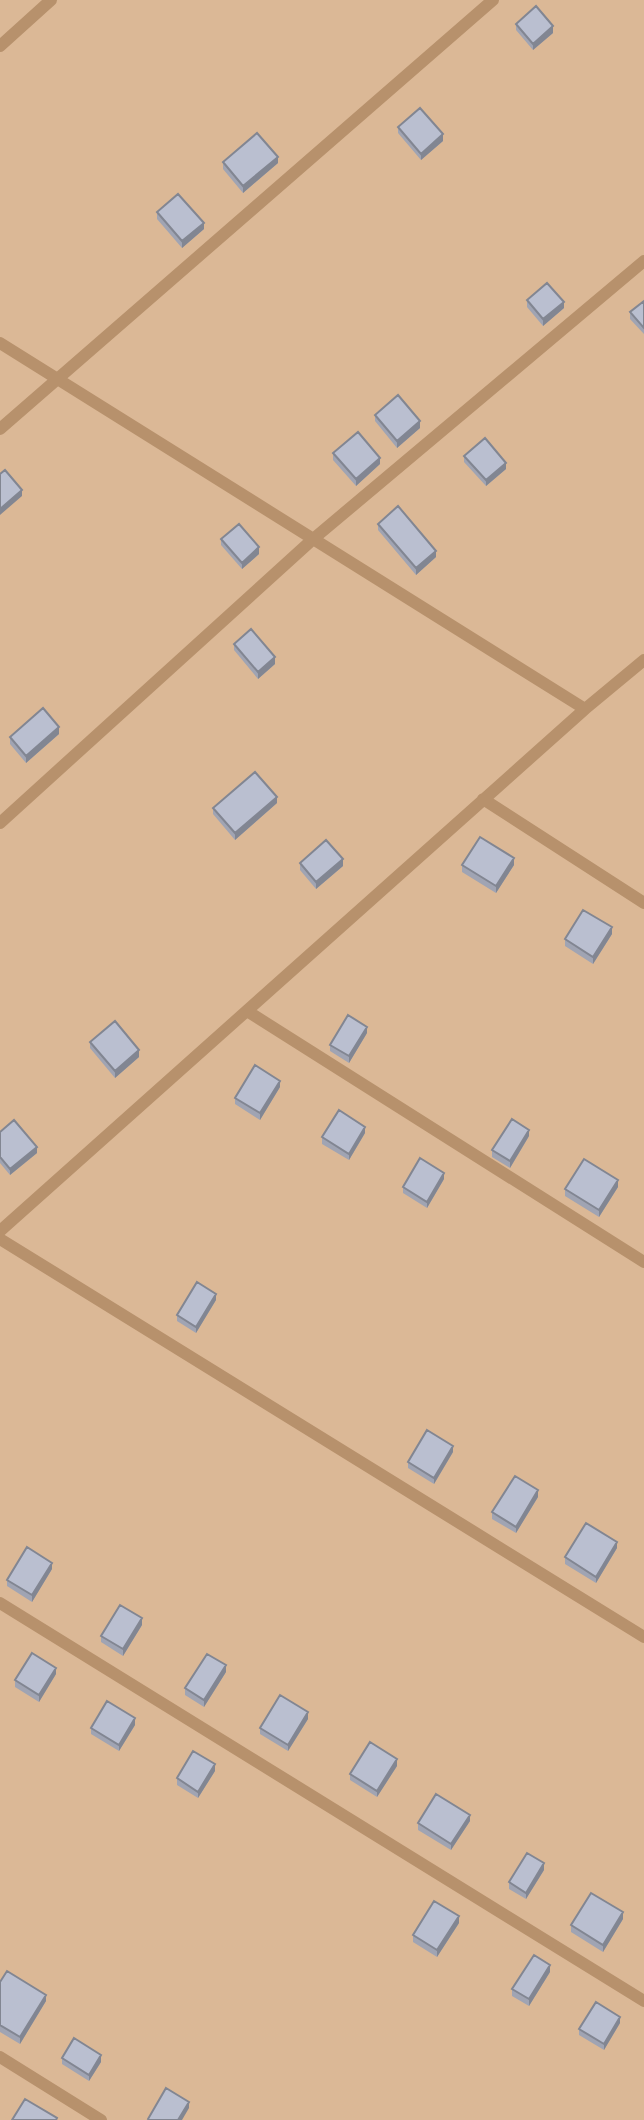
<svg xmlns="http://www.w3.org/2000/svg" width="644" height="2120" viewBox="0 0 644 2120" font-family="Roboto,sans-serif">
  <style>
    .green { fill: #dbb896 }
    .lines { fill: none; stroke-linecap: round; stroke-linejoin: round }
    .lane { stroke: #b7916c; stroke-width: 12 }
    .wall { fill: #a0a4b3 }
    .shaded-wall { fill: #828692 }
    .building { fill: #babfd0; stroke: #828692; stroke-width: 2 }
  </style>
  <rect width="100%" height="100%" fill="#f7e9db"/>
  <path class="green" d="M0,0H644V2120H0Z"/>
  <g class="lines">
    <path class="lane" d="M0,46L51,0
      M0,343L585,709
      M0,429L493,0
      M483,799L644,903
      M0,823L312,540L644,261
      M247,1011L644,1262
      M0,1231L585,709L644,660
      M0,1239L644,1637
      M0,1603L644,2001
      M0,2057L101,2120"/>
  </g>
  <path class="wall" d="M516,24L553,33L533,50L516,30Z
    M398,127L443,141L421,160L398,133Z
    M223,162L278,163L243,193L223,169Z
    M157,212L204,229L182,248L157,219Z
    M527,300L564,308L543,326L527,307Z
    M644,301V334L630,319V312Z
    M375,415L420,428L397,448L375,421Z
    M333,453L380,464L356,486L333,460Z
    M464,456L506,469L486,486L464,462Z
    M378,524L436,557L416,575L378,530Z
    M221,539L259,554L242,569L221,545Z
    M234,644L275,664L258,679L234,650Z
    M59,734L26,763L10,744V737Z
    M277,803L235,840L213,814V808Z
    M300,863L343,866L316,889L300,870Z
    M462,865H514L496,893L462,872Z
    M612,934L593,964L565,946V939Z
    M367,1033L349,1063L330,1051V1045Z
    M90,1042L139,1057L115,1078L90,1048Z
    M280,1087L260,1120L235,1104V1098Z
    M0,1132L37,1153L10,1175L0,1163Z
    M365,1133L349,1160L322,1144V1137Z
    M529,1136L510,1168L492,1157V1150Z
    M444,1179L427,1208L403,1193V1187Z
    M618,1187L599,1217L565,1196V1189Z
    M216,1300L196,1333L177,1321V1315Z
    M453,1452L434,1484L408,1468V1462Z
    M538,1497L516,1533L492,1519V1512Z
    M617,1548L596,1583L565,1564V1557Z
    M52,1569L32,1602L7,1586V1580Z
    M142,1625L123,1656L101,1642V1636Z
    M226,1672L204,1707L185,1695V1688Z
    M56,1674L39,1702L15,1687V1680Z
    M308,1719L288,1751L260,1734V1728Z
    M135,1725L119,1751L91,1734V1728Z
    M397,1766L377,1797L350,1780V1774Z
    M215,1771L198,1798L177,1785V1778Z
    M470,1821L451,1850L418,1830V1823Z
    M544,1870L526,1899L509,1889V1882Z
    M623,1919L603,1952L571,1932V1925Z
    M459,1923L437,1957L413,1942V1935Z
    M550,1972L529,2006L512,1996V1989Z
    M0,1982L46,2001L20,2044L0,2032Z
    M620,2023L604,2050L579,2035V2029Z
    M62,2058L101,2062L89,2081L62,2064Z"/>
  <path class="shaded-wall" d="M553,26V33L533,50V44Z
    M443,134V141L421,160V154Z
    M278,157V163L243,193V186Z
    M204,223V229L182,248V241Z
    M564,302V308L543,326V319Z
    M420,421V428L397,448V441Z
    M380,458V464L356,486V479Z
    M506,463V469L486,486V480Z
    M22,490V496L0,515V509Z
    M259,547V554L242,569V563Z
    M436,551V557L416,575V568Z
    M275,657V664L258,679V672Z
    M59,727V734L26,763V756Z
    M277,797V803L235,840V833Z
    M514,858V865L496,893V886Z
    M343,859V866L316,889V882Z
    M612,927V934L593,964V957Z
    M367,1027V1033L349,1063V1056Z
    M139,1050V1057L115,1078V1071Z
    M280,1081V1087L260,1120V1113Z
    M365,1127V1133L349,1160V1154Z
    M529,1130V1136L510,1168V1161Z
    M37,1147V1153L10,1175V1169Z
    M444,1173V1179L427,1208V1202Z
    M618,1180V1187L599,1217V1210Z
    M216,1294V1300L196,1333V1327Z
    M453,1446V1452L434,1484V1478Z
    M538,1490V1497L516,1533V1527Z
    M617,1542V1548L596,1583V1577Z
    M52,1563V1569L32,1602V1595Z
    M142,1618V1625L123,1656V1649Z
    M226,1665V1672L204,1707V1700Z
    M56,1668V1674L39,1702V1695Z
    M308,1712V1719L288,1751V1745Z
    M135,1718V1725L119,1751V1745Z
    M397,1759V1766L377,1797V1791Z
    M215,1764V1771L198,1798V1792Z
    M470,1815V1821L451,1850V1844Z
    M544,1863V1870L526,1899V1893Z
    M623,1912V1919L603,1952V1945Z
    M459,1916V1923L437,1957V1950Z
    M550,1965V1972L529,2006V1999Z
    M46,1995V2001L20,2044V2037Z
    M620,2017V2023L604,2050V2044Z
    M101,2055V2062L89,2081V2075Z
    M189,2102V2108L182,2120H178Z"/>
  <path class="building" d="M536,6L553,26L533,44L516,24Z
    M420,108L443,134L421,154L398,127Z
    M257,133L278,157L243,186L223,162Z
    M178,194L204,223L182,241L157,212Z
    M547,283L564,302L543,319L527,300Z
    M644,301V328L630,312Z
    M398,395L420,421L397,441L375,415Z
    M358,432L380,458L356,479L333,453Z
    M485,438L506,463L486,480L464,456Z
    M5,470L22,490L0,509V474Z
    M398,506L436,551L416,568L378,524Z
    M239,524L259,547L242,563L221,539Z
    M251,629L275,657L258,672L234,644Z
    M43,708L59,727L26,756L10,737Z
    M255,772L277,797L235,833L213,808Z
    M480,837L514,858L496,886L462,865Z
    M326,840L343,859L316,882L300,863Z
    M583,910L612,927L593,957L565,939Z
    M348,1015L367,1027L349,1056L330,1045Z
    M115,1021L139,1050L115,1071L90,1042Z
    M255,1065L280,1081L260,1113L235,1098Z
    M339,1110L365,1127L349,1154L322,1137Z
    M512,1119L529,1130L510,1161L492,1150Z
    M14,1120L37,1147L10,1169L0,1157V1132Z
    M420,1158L444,1173L427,1202L403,1187Z
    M584,1159L618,1180L599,1210L565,1189Z
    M197,1282L216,1294L196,1327L177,1315Z
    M427,1430L453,1446L434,1478L408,1462Z
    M515,1476L538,1490L516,1527L492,1512Z
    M586,1523L617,1542L596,1577L565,1557Z
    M27,1547L52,1563L32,1595L7,1580Z
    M120,1605L142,1618L123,1649L101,1636Z
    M32,1653L56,1668L39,1695L15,1680Z
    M207,1654L226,1665L204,1700L185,1688Z
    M280,1695L308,1712L288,1745L260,1728Z
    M107,1701L135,1718L119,1745L91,1728Z
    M370,1742L397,1759L377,1791L350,1774Z
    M193,1751L215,1764L198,1792L177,1778Z
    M436,1794L470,1815L451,1844L418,1823Z
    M527,1853L544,1863L526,1893L509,1882Z
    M591,1893L623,1912L603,1945L571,1925Z
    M434,1901L459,1916L437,1950L413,1935Z
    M534,1955L550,1965L529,1999L512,1989Z
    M7,1971L46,1995L20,2037L0,2025V1982Z
    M596,2002L620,2017L604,2044L579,2029Z
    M74,2038L101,2055L89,2075L62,2058Z
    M166,2088L189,2102L178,2120H149L148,2119Z
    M25,2099L57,2118L56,2120H12Z"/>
</svg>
